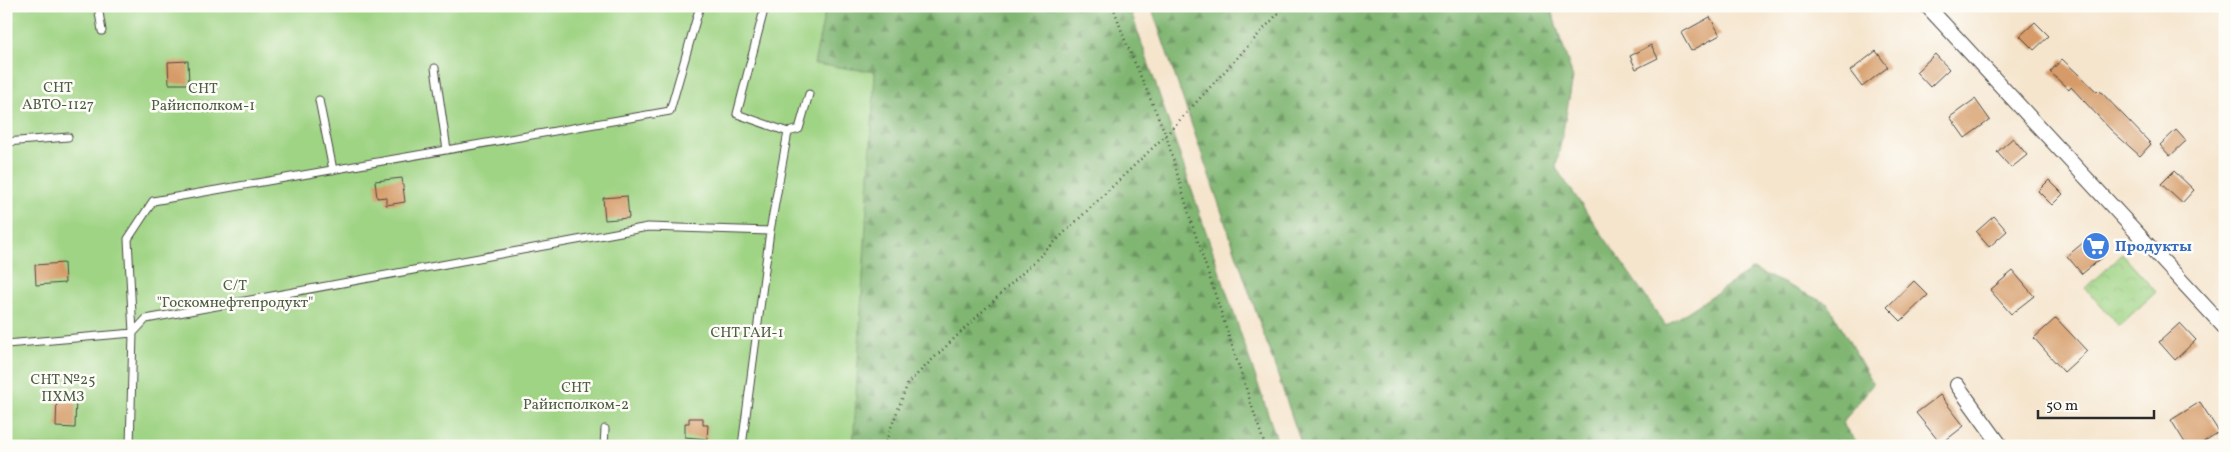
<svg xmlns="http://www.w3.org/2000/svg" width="2231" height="452" viewBox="0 0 2231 452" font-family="Vollkorn,serif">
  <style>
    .forest { fill: url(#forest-firs); stroke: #56704e }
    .park { fill: url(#park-crowns); stroke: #668058 }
    .garden { fill: #a0d485; stroke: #668058 }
    .building { fill: #d69b68 }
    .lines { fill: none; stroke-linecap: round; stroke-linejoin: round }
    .lane-casing { stroke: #494743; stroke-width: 9 }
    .street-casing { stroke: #494743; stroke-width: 16 }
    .path { stroke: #494743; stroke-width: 2.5; stroke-dasharray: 1 4; stroke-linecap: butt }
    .lane { stroke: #fff; stroke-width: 7 }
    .street { stroke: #fff; stroke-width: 14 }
    .labels { text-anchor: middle; stroke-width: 5; stroke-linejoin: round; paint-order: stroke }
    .park-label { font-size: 15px; fill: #4e5e46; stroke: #fdfcf7 }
    .shop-label { font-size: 15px; font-weight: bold; fill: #366cbe; stroke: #fdfcf7; text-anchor: start }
  </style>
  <defs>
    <pattern id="forest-firs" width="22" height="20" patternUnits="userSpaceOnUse" patternTransform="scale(1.25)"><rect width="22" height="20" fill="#80b672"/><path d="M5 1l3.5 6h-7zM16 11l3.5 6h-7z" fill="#69945e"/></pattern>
    <pattern id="park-crowns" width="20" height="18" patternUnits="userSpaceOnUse" patternTransform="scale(1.25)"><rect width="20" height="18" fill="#a0d485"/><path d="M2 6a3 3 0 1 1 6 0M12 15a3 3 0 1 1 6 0" fill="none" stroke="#8ab673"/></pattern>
  </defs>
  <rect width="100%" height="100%" fill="#fdfcf7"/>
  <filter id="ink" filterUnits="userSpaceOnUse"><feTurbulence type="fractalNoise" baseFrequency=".02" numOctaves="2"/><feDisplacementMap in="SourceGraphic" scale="10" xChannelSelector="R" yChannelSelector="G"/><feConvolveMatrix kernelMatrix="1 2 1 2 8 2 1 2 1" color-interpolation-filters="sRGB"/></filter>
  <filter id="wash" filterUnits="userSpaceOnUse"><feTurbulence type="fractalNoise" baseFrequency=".0096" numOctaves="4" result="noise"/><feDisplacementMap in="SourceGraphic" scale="20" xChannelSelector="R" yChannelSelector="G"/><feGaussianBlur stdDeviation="1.12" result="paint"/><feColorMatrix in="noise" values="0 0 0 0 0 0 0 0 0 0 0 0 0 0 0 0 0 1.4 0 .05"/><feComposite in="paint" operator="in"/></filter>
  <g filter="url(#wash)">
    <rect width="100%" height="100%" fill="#f5e5cd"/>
    <path class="forest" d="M826,6H1129L1279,446H853L875,72L814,64Z
      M1151,6H1550L1573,78L1556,168L1666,326L1753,269L1828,304L1873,384L1842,423L1859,446H1302Z"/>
    <path class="park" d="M2122,254L2156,292L2119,326L2085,288Z"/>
    <path class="garden" d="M6,6H826L814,64L875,72L853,446H6Z"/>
    <g id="blocks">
      <path class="building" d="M1710,17L1720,35L1691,51L1681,33Z
        M2035,22L2049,36L2034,50L2020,36Z
        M1651,45L1658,58L1636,69L1630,56Z
        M1876,51L1888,67L1862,87L1850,71Z
        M1935,54L1949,69L1930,87L1916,72Z
        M2062,59L2097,92L2099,90L2151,144L2140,156L2111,130L2071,87L2069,90L2050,72Z
        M188,61L189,84H169L168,62Z
        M1975,99L1990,120L1965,138L1950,117Z
        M2176,130L2186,141L2170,156L2160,145Z
        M2013,138L2027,155L2011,168L1997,152Z
        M2174,171L2194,190L2182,203L2161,184Z
        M402,178L405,202L386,205V197L377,198L375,181Z
        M2049,180L2063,194L2052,205L2038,191Z
        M627,196L629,218L605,220L603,198Z
        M1994,216L2007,231L1989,247L1976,232Z
        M2089,238L2104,256L2082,274L2067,256Z
        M64,263L65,283L36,285L35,265Z
        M2013,271L2034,296L2011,314L1990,290Z
        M1914,281L1928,295L1901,321L1887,307Z
        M2056,318L2087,351L2064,372L2034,338Z
        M2180,323L2196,340L2175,360L2159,342Z
        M57,394L76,395L75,428L56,427Z
        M1940,395L1964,426L1941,444L1916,413Z
        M2200,402L2219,432L2197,446H2187L2171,420Z
        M689,418H703V425H708L707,439L685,437V423H689Z"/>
    </g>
  </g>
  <g filter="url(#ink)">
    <use href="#blocks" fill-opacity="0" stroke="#494743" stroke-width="1"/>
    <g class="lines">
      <g class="lane-casing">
        <path id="lane" d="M98,6L102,31
          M765,6L737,114L788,132
          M435,68L447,150
          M319,100L333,170
          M6,142L68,137
          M6,344L133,333L146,319L648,227L770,231
          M130,446L133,333L128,239L153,201L670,111L700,6
          M604,446L605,429
          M742,446L770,231L788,132L799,129L809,94"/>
      </g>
      <g class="street-casing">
        <path id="street" d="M1927,6L2225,328
          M1957,385L2001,446"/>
      </g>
      <path class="path" d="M1113,6L1124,38L1166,135L1191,221L1265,446
        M884,446L908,383L1166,135L1285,6"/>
      <use href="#lane" class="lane"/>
      <use href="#street" class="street"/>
    </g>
  </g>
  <defs>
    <g id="supermarket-disc" transform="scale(1.4375)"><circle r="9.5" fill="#3f7fe0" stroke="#fdfcf7"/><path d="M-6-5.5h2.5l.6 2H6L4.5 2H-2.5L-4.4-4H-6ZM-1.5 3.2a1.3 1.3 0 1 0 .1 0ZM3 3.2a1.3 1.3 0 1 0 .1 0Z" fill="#fff"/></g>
  </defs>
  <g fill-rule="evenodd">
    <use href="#supermarket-disc" x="2096" y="246"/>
  </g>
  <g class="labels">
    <g class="park-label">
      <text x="58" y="92">СНТ<tspan x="58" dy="17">АВТО-1127</tspan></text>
      <text x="203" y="93">СНТ<tspan x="203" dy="17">Райисполком-1</tspan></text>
      <text x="235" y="290">С/Т<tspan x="235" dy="17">"Госкомнефтепродукт"</tspan></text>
      <text x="747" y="337">СНТ ГАИ-1</text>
      <text x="63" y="384">СНТ №25<tspan x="63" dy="17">ПХМЗ</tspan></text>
      <text x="576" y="392">СНТ<tspan x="576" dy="17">Райисполком-2</tspan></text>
    </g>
    <g class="shop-label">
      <text x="2115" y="251">Продукты</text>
    </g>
  </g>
  <rect width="2231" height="452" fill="none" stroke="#fdfcf7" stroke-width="25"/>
  <path d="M2038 410v8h116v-8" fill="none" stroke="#2b2b2b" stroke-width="2.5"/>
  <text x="2046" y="410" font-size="15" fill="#2b2b2b" stroke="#fdfcf7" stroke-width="4" paint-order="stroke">50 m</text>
</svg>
